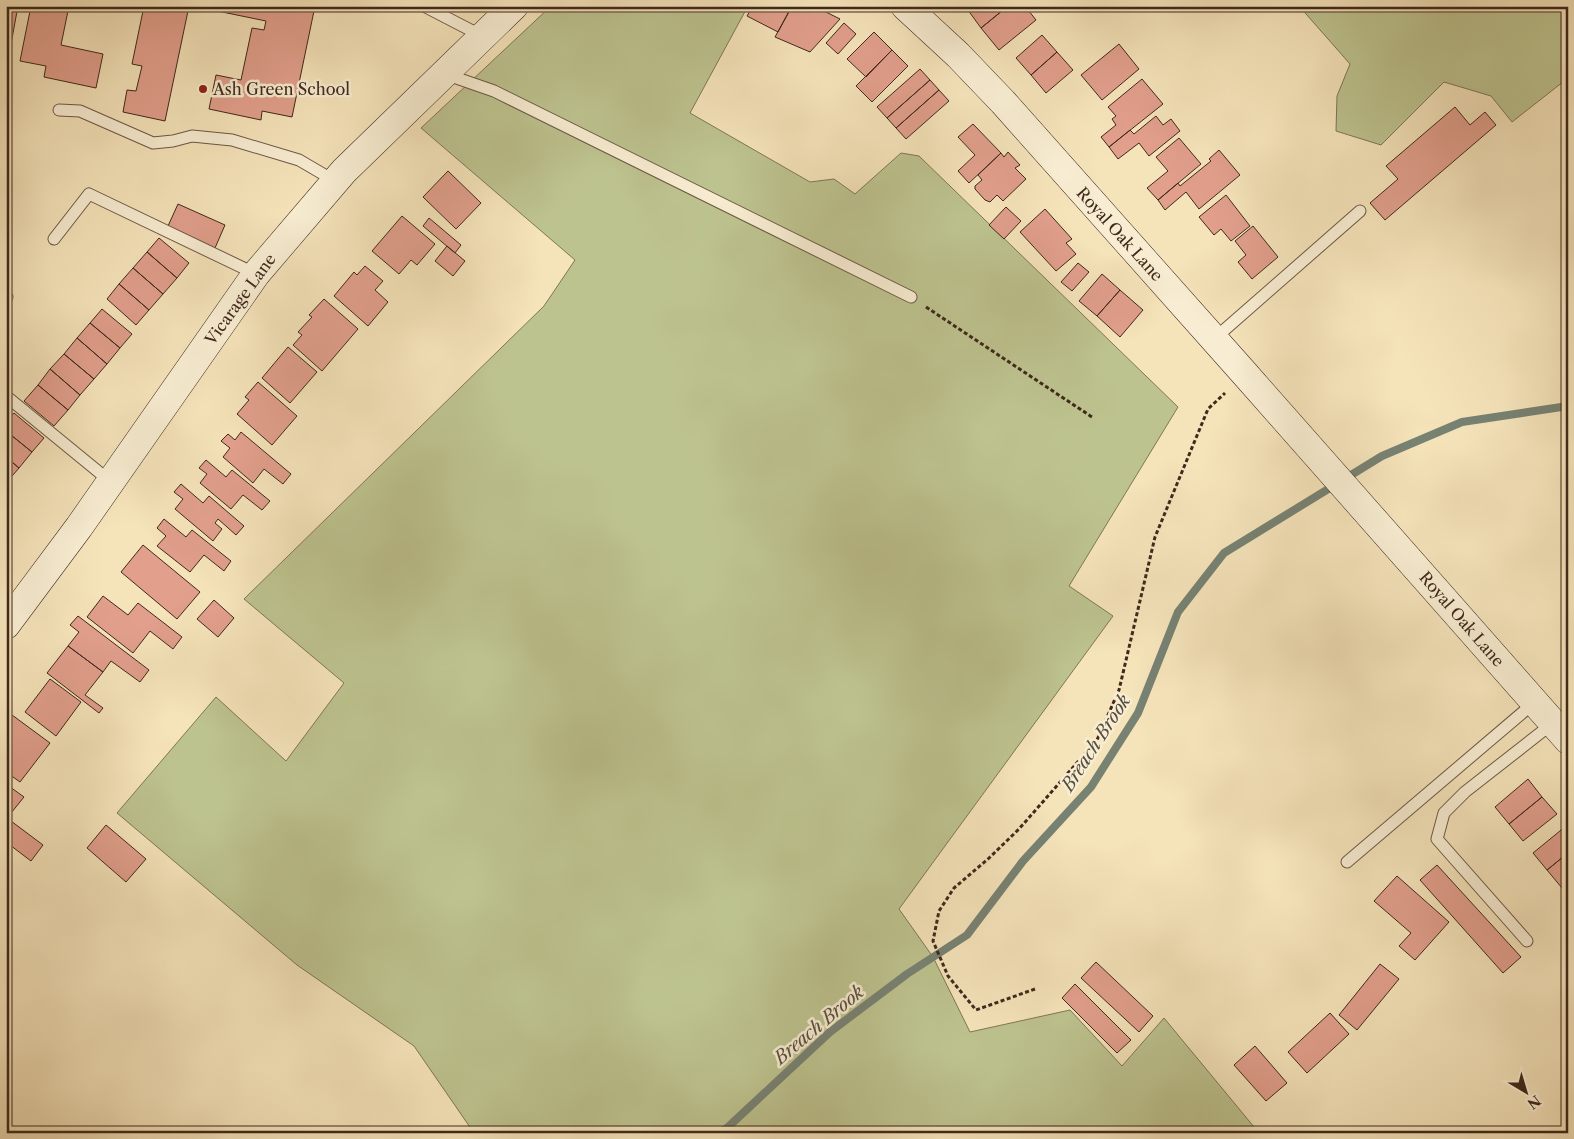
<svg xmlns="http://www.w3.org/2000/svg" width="1574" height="1139" viewBox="0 0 1574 1139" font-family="'Libre Caslon Text',serif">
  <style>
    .green { fill: #bdc38f; stroke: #7e7656 }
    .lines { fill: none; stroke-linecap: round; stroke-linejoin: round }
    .stream { stroke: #778273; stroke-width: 8 }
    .building { fill: #e19f8c; stroke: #3f291c }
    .lane-casing { stroke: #6c5844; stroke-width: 13 }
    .secondary-casing { stroke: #3f291c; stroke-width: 29 }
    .path { stroke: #3f291c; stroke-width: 3; stroke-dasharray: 4 2.5; stroke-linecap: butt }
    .lane { stroke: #f8edd2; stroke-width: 11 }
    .secondary { stroke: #f8edd2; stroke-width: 28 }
    .poi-dot { fill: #8f2418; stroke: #f8edd2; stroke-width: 2 }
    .labels { text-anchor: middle; stroke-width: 5; stroke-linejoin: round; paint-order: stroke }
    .poi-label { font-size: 16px; fill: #3f291c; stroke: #f8edd2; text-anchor: start }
    .street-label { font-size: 16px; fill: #3f291c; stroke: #f8edd2 }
    .water-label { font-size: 18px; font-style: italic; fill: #564e40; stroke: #f8edd2 }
  </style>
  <rect width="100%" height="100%" fill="#f5e3ba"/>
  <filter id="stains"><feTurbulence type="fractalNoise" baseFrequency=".004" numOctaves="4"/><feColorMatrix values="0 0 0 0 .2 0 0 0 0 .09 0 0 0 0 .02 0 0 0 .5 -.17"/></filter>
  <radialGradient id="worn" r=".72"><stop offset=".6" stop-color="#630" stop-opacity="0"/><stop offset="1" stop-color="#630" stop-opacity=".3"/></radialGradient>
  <path class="green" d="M551,6H748L690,113L810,182L834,179L855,194L901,153L919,156L1178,407L1069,586L1113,616L899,909L933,957L970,1032L1070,1010L1122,1066L1164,1018L1259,1133H474L414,1046L297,965L117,813L216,697L286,761L344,683L244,599L544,306L575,260L421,128Z
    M1299,6H1568V78L1512,122L1491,96L1444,82L1381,145L1336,131L1337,96L1350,64Z"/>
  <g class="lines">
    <path class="stream" d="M718,1133L727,1128L830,1032L907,974L967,935L1023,861L1091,787L1138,713L1178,612L1224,553L1382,456L1462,422L1568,406"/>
  </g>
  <path class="building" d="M6,6H18L8,60H6Z
    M31,6H69L61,45L103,54L96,88L44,77L46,66L20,61Z
    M144,6H189L165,121L123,112L127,90L136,91L142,66L132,64Z
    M193,6H315L292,117L262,111L261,120L209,109L216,75L241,80L252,28L264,30L266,21Z
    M753,6H792L778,32L747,16Z
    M792,6H814L840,19L810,52L775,37Z
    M965,6H1008L981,28Z
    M1008,6H1025L1036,20L999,50L981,28Z
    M844,23L856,34L838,54L826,43Z
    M874,32L892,50L866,77L847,59Z
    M1042,35L1057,52L1031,75L1016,58Z
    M1119,44L1139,69L1102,100L1081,75Z
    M892,50L908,66L872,102L856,86Z
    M1057,52L1073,70L1046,93L1031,75Z
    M920,69L930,80L887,118L877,107Z
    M1142,79L1163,104L1109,147L1101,137L1116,125L1112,119L1116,116L1108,107Z
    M930,80L939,90L896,128L887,118Z
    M939,90L949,101L906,139L896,128Z
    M1455,107L1470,125L1485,112L1496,125L1385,220L1370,203L1398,179L1386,166Z
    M1156,116L1163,125L1171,119L1180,131L1149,156L1139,143L1118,159L1109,147L1130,130L1134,134Z
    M973,124L1001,153L969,183L958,171L975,155L958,137Z
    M1179,138L1201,164L1158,200L1147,188L1168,171L1156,157Z
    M1219,150L1240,175L1199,209L1186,192L1165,210L1158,200L1178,183L1180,186L1211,161L1209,159Z
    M1008,152L1020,165L1015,168L1026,179L1003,201L997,195L990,202L985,200L975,189V186L982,180L978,175L1001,153L1004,157Z
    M448,171L481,203L456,229L423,197Z
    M1226,195L1250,226L1231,241L1221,229L1214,235L1199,217Z
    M178,204L225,225L215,248L168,226Z
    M1006,207L1021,221L1004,239L989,225Z
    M1045,209L1072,239L1066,243L1076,254L1056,271L1020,232Z
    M402,216L435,244L417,265L411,260L399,274L372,251Z
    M429,218L461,245L455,253L423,226Z
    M1253,226L1278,257L1252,279L1238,262L1246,255L1235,241Z
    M159,238L189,263L177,278L147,252Z
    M447,246L465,261L453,276L435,261Z
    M147,252L177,278L163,294L133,268Z
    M1078,263L1089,272L1072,291L1061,282Z
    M365,266L383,281L375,290L388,302L368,326L334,296L354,272L357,275Z
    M133,268L163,294L149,310L119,284Z
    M1102,274L1120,290L1097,316L1079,301Z
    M119,284L149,310L136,325L107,299Z
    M1120,290L1143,310L1120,337L1097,316Z
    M324,299L358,329L322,371L293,345L302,335L298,332L312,317L309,315Z
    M102,309L132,334L120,348L90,323Z
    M90,323L120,348L107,364L77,338Z
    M77,338L107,364L94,379L64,354Z
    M288,347L317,372L290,403L262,378Z
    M64,354L94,379L80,395L50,369Z
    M50,369L80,395L68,410L38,385Z
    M258,382L297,416L272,445L237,414L249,400L245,397Z
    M38,385L68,410L54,426L24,401Z
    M14,413L44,438L32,452L6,431V422Z
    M6,431L32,452L19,468L6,457Z
    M241,432L291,474L283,484L264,469L253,483L223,457L230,448L221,441L228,434L235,440Z
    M6,457L19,468L6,483Z
    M206,460L226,477L232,470L270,501L262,510L243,495L231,509L200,483L207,474L199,468Z
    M181,484L203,503L209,496L244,526L236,535L218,519L215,523L222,529L213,541L175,509L183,499L174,492Z
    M164,519L186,537L192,530L231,561L224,571L204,555L190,572L157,546L166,536L157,528Z
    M143,545L200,592L177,619L121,572Z
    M103,596L128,615L138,603L182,637L173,649L150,631L133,653L87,617Z
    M214,600L234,618L218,637L197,619Z
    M78,616L149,670L140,682L111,661L103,672L68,646L79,632L70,625Z
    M68,646L103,672L85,695L103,708L99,713L47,673Z
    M50,679L81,702L56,736L25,712Z
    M8,712L50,743L20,782L6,772V735L12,727L6,722V714Z
    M1528,779L1542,797L1509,824L1495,807Z
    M6,784L24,797L7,818L43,845L31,861L6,842Z
    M1542,797L1557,814L1523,841L1509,824Z
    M106,825L146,859L126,882L87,848Z
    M1566,826L1568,828V853L1547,870L1533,853Z
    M1568,853V882L1562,888L1547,870Z
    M1437,865L1521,957L1503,973L1420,880Z
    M1397,876L1449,922L1415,960L1399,946L1411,933L1374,901Z
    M1096,962L1153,1016L1139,1032L1081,978Z
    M1380,964L1399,979L1357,1030L1339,1015Z
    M1075,984L1131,1040L1117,1053L1062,998Z
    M1330,1013L1349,1034L1307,1073L1288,1052Z
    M1255,1046L1287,1083L1266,1101L1234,1065Z"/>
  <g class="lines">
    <g class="lane-casing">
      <path id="lane" d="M424,6L482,36
        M445,74L494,91L911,297
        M59,110L80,111L153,143L173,141L192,136L232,140L299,160L335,181
        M54,239L89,194L256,274
        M6,298L7,297
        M1214,339L1360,211
        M6,396L111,482
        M1347,862L1535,702
        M1527,941L1437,839L1444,813L1465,792L1553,723"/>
    </g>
    <g class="secondary-casing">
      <path id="secondary" d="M905,6L958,55L1003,102L1245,374L1568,740
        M6,625L79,527L256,274L344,171L514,6"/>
    </g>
    <path class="path" d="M926,307L1092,417
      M1035,989L976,1010L948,976L933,941L939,911L954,888L988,859L1019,829L1097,740L1119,690L1155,537L1208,409L1225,393"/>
    <use href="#lane" class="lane"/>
    <use href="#secondary" class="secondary"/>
  </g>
  <circle class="poi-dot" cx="203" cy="89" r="5"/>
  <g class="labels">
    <g class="poi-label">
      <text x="213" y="95">Ash Green School</text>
    </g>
    <g class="street-label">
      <text transform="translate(1120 234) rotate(48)" y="6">Royal Oak Lane</text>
      <text transform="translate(240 299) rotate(-54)" y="6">Vicarage Lane</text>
      <text transform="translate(1462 619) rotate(49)" y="6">Royal Oak Lane</text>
    </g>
    <g class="water-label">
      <text transform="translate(1096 743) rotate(-57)" y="6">Breach Brook</text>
      <text transform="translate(819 1025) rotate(-40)" y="6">Breach Brook</text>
    </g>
  </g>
  <rect width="1574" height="1139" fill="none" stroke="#f5e3ba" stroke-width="25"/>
  <rect x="8" y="8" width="1559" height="1124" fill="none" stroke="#3f291c" stroke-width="2.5"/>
  <rect x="12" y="12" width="1549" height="1114" fill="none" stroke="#3f291c"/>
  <g transform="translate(1526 1092) rotate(142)" stroke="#f8edd2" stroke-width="4" paint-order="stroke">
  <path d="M0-4L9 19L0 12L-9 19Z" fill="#3f291c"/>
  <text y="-8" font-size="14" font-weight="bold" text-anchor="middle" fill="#3f291c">N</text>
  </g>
  <rect width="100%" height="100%" filter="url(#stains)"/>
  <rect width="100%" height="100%" fill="url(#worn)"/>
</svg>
